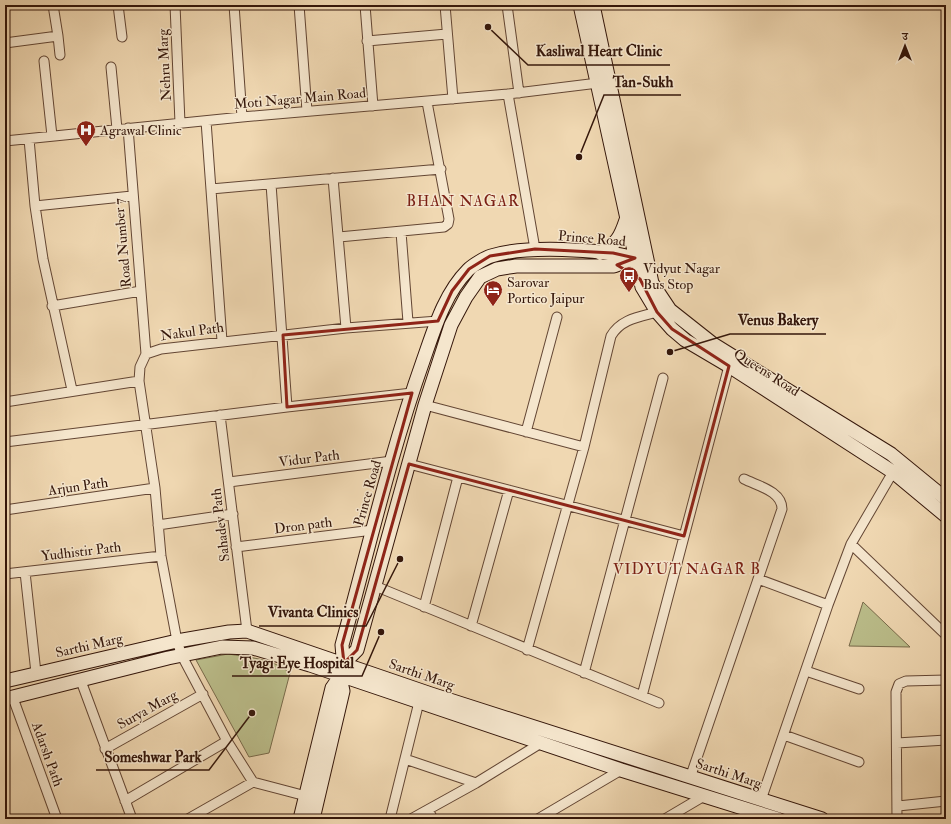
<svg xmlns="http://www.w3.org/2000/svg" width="951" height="824" viewBox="0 0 951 824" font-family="'IM FELL Double Pica','Noto Serif Devanagari',serif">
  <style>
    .green { fill: #bbbe8b; stroke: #786a4a }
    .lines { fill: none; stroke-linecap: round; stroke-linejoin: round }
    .street-casing { stroke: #634634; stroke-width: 11 }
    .secondary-casing { stroke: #34160a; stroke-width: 15 }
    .street { stroke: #f5e6cd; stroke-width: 9 }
    .secondary { stroke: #f5e6cd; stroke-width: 13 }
    .marked { fill: none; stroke: #8f2418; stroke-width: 3; stroke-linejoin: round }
    .labels { text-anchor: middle; stroke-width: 3; stroke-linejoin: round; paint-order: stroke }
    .street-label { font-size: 14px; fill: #34160a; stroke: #f5e6cd }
    .poi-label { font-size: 14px; fill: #34160a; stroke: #f5e6cd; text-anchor: start }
    .neighbourhood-label { font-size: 15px; letter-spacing: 1px; fill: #7a1f14; stroke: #f5e6cd }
    .leader { fill: none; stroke: #34160a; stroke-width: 1.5 }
    .callout-dot { fill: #34160a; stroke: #f5e6cd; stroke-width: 1.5 }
    .callout-label { font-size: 15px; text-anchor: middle; font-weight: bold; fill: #34160a; stroke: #f5e6cd; stroke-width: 3; stroke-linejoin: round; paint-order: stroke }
  </style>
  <rect width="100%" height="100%" fill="#f0d8b2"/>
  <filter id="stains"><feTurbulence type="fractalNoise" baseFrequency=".005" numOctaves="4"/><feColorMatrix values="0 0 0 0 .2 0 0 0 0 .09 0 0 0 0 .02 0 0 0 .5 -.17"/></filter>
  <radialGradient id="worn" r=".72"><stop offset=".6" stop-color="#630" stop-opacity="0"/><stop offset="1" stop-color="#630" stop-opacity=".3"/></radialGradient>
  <path class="green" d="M863,602L910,647L849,646Z
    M228,654C248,657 274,659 290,673L269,753L249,757L196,660Z"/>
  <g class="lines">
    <g class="street-casing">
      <path id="street" d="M53,5L58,36
        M118,5L122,37
        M175,5L180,123
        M234,5L242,117
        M299,5L307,111
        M365,5L373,106
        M445,5L453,99
        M507,5L519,93
        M367,41L447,34
        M5,43L58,36L60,55
        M44,61L52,136
        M111,67L117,129
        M508,94L535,249
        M206,121L222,341
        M128,128L146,354
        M29,139L35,206L43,259L72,390
        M5,141L242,117L508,94L598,83
        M333,178L346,328
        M271,184L287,407
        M211,189L441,169
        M35,206L132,196
        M401,232L408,322
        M339,237L444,227L448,224L449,219L427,102
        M52,306L141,291
        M5,402L139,381
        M425,405L584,447
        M220,415L247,631
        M526,432L557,317
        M5,442L287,407L412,393
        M409,464L684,536
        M229,482L392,461
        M5,510L155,488
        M158,525L233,514
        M851,544L946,635
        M236,547L373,530
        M25,572L36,673
        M5,574L161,556
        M758,579L828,605
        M375,586L659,703
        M424,607L458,477
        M471,626L509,490
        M527,650L584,447L611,336C621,319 639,317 657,312
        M806,671L859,689
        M584,673L663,378
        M81,681L132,819
        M642,696L729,366
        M13,698L57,819
        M784,735L859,762
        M897,743L946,740
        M105,749L203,694
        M405,759L476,783
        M690,778L782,509C782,491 758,486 744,479
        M253,782L227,741L182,656L177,641L161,556L155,488L139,381L140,367L146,354L161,349L346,328L438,321
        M761,800L828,605L851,544L893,472
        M125,801L227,741
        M898,806L946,801
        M428,810L433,819
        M188,819L253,782L306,796
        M390,819L419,702
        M411,819L476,783L541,743
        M538,819L621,770
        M665,819L704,796
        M897,819L896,692L899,684L906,681L946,680"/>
    </g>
    <g class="secondary-casing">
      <path id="secondary" d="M580,5L642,287L657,312L672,329L685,340L729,366L893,472L946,516
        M593,5L652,283L670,310L713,344L891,454L946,499
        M600,253C617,243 620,238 626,220
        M344,663L357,650L425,405L451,325L466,297L480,277L497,269L516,266H614L636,258
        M5,681L177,641L229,632L247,631L431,694L822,819
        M5,699L168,658L222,647L253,648L310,665L621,770L778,819
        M300,819L332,688C344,672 344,664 342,645C368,551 390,454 423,361C434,330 444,294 468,270C473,265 485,258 491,256C526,245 599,249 635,258
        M313,819L343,691L340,677"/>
    </g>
    <use href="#street" class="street"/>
    <use href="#secondary" class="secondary"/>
  </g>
  <path class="marked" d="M535,249L613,253L635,258L617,265L640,279L657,312L672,329L729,366L684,536L409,464L357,650L344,663L342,645L412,393L287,407L283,335L438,321L452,291L469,269L490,256Z"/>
  <defs>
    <g id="hospital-pin" transform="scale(1)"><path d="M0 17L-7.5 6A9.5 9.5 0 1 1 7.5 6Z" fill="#8f2418" stroke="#f5e6cd"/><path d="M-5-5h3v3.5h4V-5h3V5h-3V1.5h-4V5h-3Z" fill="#fff"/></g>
    <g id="bus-pin" transform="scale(1)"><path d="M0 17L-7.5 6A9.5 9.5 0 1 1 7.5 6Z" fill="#8f2418" stroke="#f5e6cd"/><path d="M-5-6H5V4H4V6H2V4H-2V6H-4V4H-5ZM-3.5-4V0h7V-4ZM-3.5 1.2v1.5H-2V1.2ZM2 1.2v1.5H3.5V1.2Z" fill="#fff"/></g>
    <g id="hotel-pin" transform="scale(1)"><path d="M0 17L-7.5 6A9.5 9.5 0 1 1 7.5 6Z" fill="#8f2418" stroke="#f5e6cd"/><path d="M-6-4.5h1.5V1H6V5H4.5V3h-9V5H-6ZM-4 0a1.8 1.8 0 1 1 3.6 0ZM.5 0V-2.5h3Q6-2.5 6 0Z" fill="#fff"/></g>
  </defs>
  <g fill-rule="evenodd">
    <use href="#hospital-pin" x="86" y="130"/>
    <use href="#bus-pin" x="629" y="276"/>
    <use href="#hotel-pin" x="493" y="290"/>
  </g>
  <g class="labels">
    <g class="street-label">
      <text transform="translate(164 65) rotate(-93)" y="5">Nehru Marg</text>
      <text transform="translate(300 98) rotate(-5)" y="5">Moti Nagar Main Road</text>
      <text transform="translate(592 238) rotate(5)" y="5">Prince Road</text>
      <text transform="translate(122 243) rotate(-95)" y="5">Road Number 7</text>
      <text transform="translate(192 331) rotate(-8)" y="5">Nakul Path</text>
      <text transform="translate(767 372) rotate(33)" y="5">Queens Road</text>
      <text transform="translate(309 458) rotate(-7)" y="5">Vidur Path</text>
      <text transform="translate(78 486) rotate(-8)" y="5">Arjun Path</text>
      <text transform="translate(367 493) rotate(-74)" y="5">Prince Road</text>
      <text transform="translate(220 525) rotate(-97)" y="5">Sahadev Path</text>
      <text transform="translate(303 525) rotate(-7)" y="5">Dron path</text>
      <text transform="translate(81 551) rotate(-7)" y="5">Yudhistir Path</text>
      <text transform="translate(89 645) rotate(-13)" y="5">Sarthi Marg</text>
      <text transform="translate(422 674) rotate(19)" y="5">Sarthi Marg</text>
      <text transform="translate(147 709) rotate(-29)" y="5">Surya Marg</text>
      <text transform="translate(48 754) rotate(70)" y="5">Adarsh Path</text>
      <text transform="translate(729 773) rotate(18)" y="5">Sarthi Marg</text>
    </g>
    <g class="poi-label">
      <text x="100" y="135">Agrawal Clinic</text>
      <text x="643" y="273">Vidyut Nagar<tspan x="643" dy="16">Bus Stop</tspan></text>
      <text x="507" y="287">Sarovar<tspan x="507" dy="16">Portico Jaipur</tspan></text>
    </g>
    <g class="neighbourhood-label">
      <text x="463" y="206">BHAN NAGAR</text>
      <text x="687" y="574">VIDYUT NAGAR B</text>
    </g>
  </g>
  <path class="leader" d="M488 27L528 65H670M579 157L604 95H681M670 352L730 334H826M400 559L366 626H259M381 632L362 676H232M252 713L209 770H96"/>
  <g class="callout-dot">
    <circle cx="488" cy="27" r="4"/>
    <circle cx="579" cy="157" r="4"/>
    <circle cx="670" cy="352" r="4"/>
    <circle cx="400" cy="559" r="4"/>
    <circle cx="381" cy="632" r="4"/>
    <circle cx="252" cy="713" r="4"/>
  </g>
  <g class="callout-label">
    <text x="599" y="56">Kasliwal Heart Clinic</text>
    <text x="643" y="87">Tan-Sukh</text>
    <text x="778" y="325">Venus Bakery</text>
    <text x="313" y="617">Vivanta Clinics</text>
    <text x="297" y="668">Tyagi Eye Hospital</text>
    <text x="153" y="762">Someshwar Park</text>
  </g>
  <rect width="951" height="824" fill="none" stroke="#f0d8b2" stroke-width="20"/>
  <rect x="6" y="6" width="939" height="812" fill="none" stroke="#34160a" stroke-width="2"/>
  <rect x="10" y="10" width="931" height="804" fill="none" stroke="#34160a"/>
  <g transform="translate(905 46)" stroke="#f5e6cd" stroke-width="3" paint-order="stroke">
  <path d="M0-3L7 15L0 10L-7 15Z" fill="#34160a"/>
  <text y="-6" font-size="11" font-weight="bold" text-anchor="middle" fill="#34160a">उ</text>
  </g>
  <rect width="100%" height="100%" filter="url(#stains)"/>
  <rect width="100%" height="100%" fill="url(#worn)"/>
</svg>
